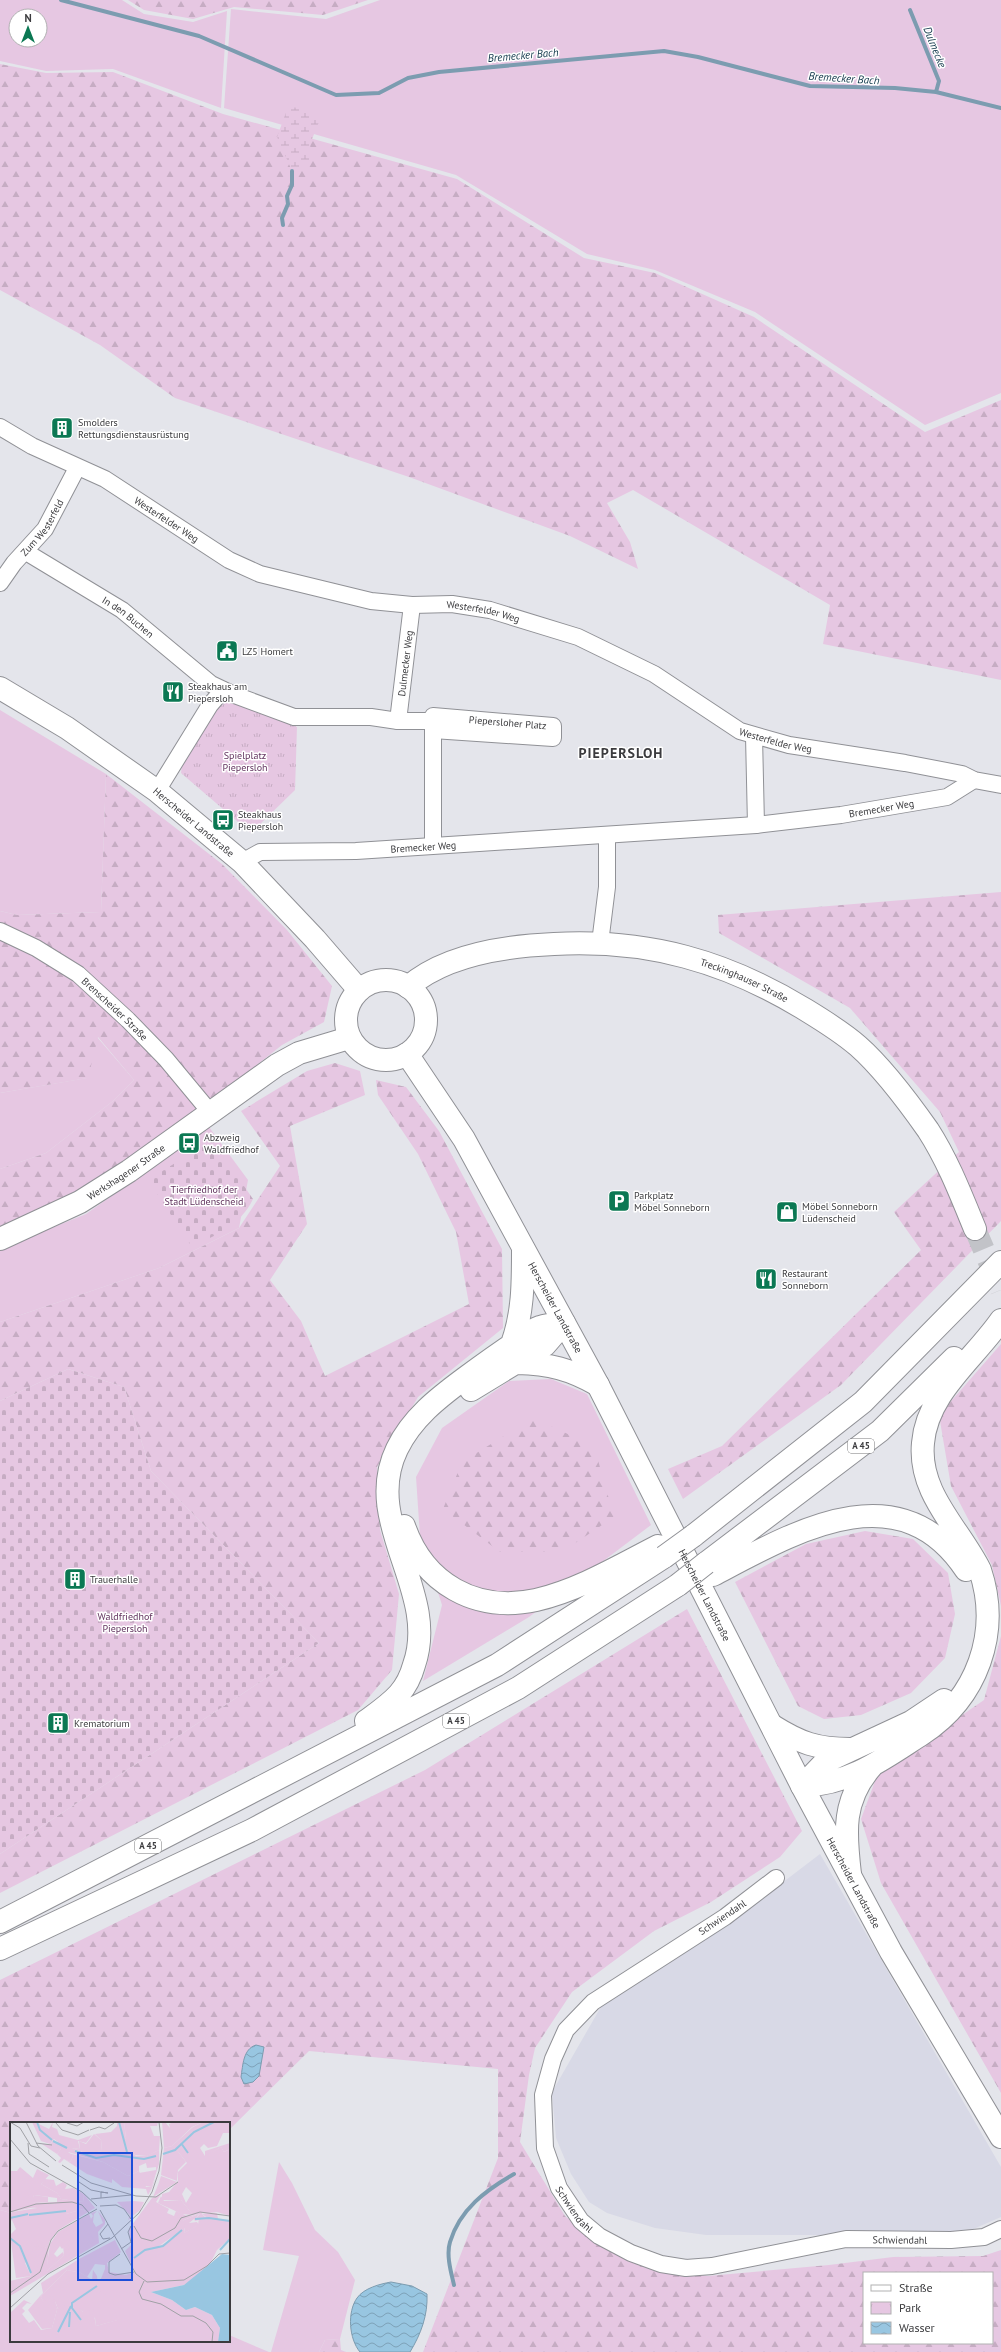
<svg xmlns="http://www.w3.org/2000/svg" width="1001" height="2352" viewBox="0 0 1001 2352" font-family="'PT Sans',sans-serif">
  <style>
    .built { fill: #d8d9e6 }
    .grass { fill: #e6c7e2; fill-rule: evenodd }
    .forest { fill: url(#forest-firs); fill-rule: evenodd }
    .wetland { fill: url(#wetland-marsh) }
    .cemetery { fill: url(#cemetery-stones) }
    .park { fill: url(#park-tufts) }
    .water { fill: url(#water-waves); stroke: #7c9cb0 }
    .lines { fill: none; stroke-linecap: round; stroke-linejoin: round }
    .stream { stroke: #7c9cb0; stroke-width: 4 }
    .secondary-tunnel { stroke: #c2c3c8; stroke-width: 22; stroke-dasharray: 22 11; stroke-linecap: butt }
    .minor-casing { stroke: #909196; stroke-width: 18 }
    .secondary-casing { stroke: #909196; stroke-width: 24 }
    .motorway-casing { stroke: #909196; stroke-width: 24 }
    .minor { stroke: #fff; stroke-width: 16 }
    .secondary { stroke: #fff; stroke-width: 22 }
    .motorway { stroke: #fff; stroke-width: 22 }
    .motorway-bridge-casing { stroke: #909196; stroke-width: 24; stroke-linecap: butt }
    .motorway-bridge { stroke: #fff; stroke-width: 22 }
    .labels { text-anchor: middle; stroke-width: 3; stroke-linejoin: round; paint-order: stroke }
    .shield { fill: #fff; stroke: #767678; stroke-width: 1 }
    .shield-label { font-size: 9px; font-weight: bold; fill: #3b3b3e }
    .poi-label { font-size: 10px; fill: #3b3b3e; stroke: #fff; text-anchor: start }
    .street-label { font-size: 10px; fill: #3b3b3e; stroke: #fff }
    .park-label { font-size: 10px; fill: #61335e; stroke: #fff }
    .water-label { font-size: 11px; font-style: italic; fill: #10374a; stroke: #fff }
    .district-label { font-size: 14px; font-weight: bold; letter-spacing: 1px; fill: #3b3b3e; stroke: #fff }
    .inset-river { fill: none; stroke: #98c6e1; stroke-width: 2 }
    .inset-road { fill: none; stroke: #a0a1a6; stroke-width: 1 }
    .view { fill: #1d4ed8; fill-opacity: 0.15; stroke: #1d4ed8; stroke-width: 2 }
    .inset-edge { fill: none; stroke: #3b3b3e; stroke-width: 2 }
  </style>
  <defs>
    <pattern id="forest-firs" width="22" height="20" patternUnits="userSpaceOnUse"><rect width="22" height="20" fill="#e6c7e2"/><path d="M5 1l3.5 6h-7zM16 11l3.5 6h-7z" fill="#c6acc3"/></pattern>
    <pattern id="wetland-marsh" width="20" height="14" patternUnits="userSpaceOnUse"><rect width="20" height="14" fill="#e6c7e2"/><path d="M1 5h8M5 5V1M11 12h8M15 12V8" fill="none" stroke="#c6acc3"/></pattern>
    <pattern id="cemetery-stones" width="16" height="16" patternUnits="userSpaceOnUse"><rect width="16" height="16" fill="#e6c7e2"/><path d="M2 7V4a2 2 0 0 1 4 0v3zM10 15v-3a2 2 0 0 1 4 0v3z" fill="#c6acc3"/></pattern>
    <pattern id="park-tufts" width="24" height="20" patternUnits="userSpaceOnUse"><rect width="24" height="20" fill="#e6c7e2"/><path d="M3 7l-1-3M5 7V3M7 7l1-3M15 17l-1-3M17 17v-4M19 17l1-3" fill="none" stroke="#c6acc3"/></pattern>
    <pattern id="water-waves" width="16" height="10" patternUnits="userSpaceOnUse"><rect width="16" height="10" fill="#98c6e1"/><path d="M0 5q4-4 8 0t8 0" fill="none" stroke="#7da2b8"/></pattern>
  </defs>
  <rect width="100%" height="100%" fill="#e4e5eb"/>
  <path class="built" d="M820,1854L1001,2167V2217L964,2233L897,2231L826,2235H706L655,2228L607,2213L589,2202L571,2174L556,2138L552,2092L602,2005L732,1921Z"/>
  <path class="grass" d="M0,0H122L144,14L193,22L227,11L221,108L113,69L46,71L0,61ZM16,16H40V40H16Z
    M380,0H1001V393L925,425L755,312L655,270L587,254L456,175L224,108L231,9L326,19Z
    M0,710L106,774L101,912L17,915L0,911Z
    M97,1037L134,1080L113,1101L46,1153L0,1169V1093L87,1078Z
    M209,1127L248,1180L239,1228L159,1268L0,1322V1249L86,1214Z
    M551,1379L587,1394L651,1525L529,1617L423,1681L442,1605L420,1536L416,1477L442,1428L509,1381Z
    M279,2162L292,2183L315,2230L338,2252L355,2280L340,2339L325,2340L319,2352H271L299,2256L263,2250Z
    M0,2210L11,2213V2341H229V2335L269,2352H0Z"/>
  <path class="forest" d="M128,0H368L323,15L234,7L193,19L144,10Z
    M0,64L46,73L113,72L223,114L457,179L584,258L655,273L754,317L925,432L1001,400V680L823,644L830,605L633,490L607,503L630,542L638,569L570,536L409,477L175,398L100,345L0,290Z
    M106,774L222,864L287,930L332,986L324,1022L282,1045L215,1098L78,1195L0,1229V1169L46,1153L113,1101L134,1080L98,1037L88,1078L0,1093V911L17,915L101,912Z
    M1001,892V1221L841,1385L683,1499L668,1469L722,1446L921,1250L894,1212L959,1152L940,1112L850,1008L719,933L718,915Z
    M335,1063L360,1071L365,1095L290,1126L307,1224L270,1280L301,1321L325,1376L469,1304L456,1232L418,1154L378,1095L376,1080L406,1087L439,1131L502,1249L503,1328L418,1397L377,1467L380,1530L399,1594L392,1670L358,1710L0,1893V1854L319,1643L151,1471L124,1387L68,1369L0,1401V1322L159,1268L239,1228L280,1166L241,1111L307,1071Z
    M1001,1344V1606L992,1565L951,1486L939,1415Z
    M533,1418L594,1446L614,1517L562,1552H500L443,1509L462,1462Z
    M865,1531L913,1539L948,1573L955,1614L945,1658L911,1693L861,1715L824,1719L798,1706L735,1582L806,1544Z
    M687,1609L802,1831L780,1857L711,1902L654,1931L572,1992L535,2048L529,2075L520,2142L565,2216L599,2245L651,2268L708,2276L829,2265L893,2257L983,2256L1001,2250V2352H423L498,2158V2069L309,2051L229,2130V2123H11V2213L0,2210V1980L425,1770ZM864,2273H992V2343H864Z
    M1001,1636V2093L881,1883L861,1819L878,1773L984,1700Z
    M340,2339L341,2350L346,2352H319L325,2340Z"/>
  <path class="wetland" d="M288,107L301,108L321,117L310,144L312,161L292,171L277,137Z"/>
  <path class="cemetery" d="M212,1140L253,1199C241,1225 216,1235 192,1247L148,1180Z
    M68,1369L124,1387L151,1471L319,1643L0,1854V1401Z"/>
  <path class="park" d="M226,702H236L297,727L295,790L251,833L181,773L182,765L215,710Z"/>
  <path class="water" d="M256,2045L264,2047L259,2076L253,2082L244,2084L241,2077C243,2065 243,2049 256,2045Z
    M391,2282L412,2286L427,2294C428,2315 421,2334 410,2352H360C349,2339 347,2312 357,2298C364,2288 380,2284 391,2282Z"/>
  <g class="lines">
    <path class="stream" d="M61,0L199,36L336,95L379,93L408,78L439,72L664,51L698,57L810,86L895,88L936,92L1001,108
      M910,10L939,81L936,92
      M283,225L282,218L288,204L287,196L292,185V171
      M454,2285C451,2272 446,2255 450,2242C460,2209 486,2190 514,2174"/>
    <path class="secondary-tunnel" d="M975,1229L1001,1290"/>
    <g class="minor-casing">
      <g id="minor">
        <path id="s1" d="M0,427L32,446L105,479L229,560L260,574L371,601L412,605L452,604L490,610L578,637L654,674L740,731L789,745L905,763L962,774L974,780L1001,785"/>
        <path id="s2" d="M26,552L122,610L211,684L232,694L294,717H371L398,721H433V845"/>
        <path id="s3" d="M0,583L14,563L45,529L77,468"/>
        <path id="s4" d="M398,721L412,605"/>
        <path id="s5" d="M433,721V716L553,726V738L433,730"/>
        <path d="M754,736L756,825"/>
        <path d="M157,791L210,705L223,690"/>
        <path id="s6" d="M242,862L260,852L356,851L756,825L841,815L947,797L974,780"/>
        <path id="s7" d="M0,931L36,948L78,974L128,1020L166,1059L210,1112"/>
        <path d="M600,943L607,887V835"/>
        <path id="s8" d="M776,1878L725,1917L593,2002L566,2030L553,2059L543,2095L545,2148L559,2188L581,2221L599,2236L631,2253L661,2264L686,2268L712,2266L846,2239L951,2240L984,2237L1001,2229"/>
      </g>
    </g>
    <g class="secondary-casing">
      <g id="secondary">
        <path id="s9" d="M0,688L67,728L157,791L242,862L315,939L359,990"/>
        <circle cx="386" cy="1020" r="40"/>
        <path id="s10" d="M408,987C446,954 506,946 554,944C648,939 726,961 806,1010C824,1021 842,1032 858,1046C883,1068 909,1103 928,1130C948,1161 961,1195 975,1229"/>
        <path id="s11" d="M407,1054L464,1139L598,1385L802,1786L891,1952L1001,2137"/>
        <path id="s12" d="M0,1239L80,1202L129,1171L277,1065L299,1053L349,1038"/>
      </g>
    </g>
    <g class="motorway-casing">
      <path id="motorway" d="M512,1344C523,1313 523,1284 523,1251
        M517,1363C550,1364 570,1369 598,1385
        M471,1390L545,1345L564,1323
        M404,1526C424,1584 476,1613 536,1600C579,1590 619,1566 658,1546
        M693,1536L863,1402L1001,1262
        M706,1563L880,1431L954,1358
        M713,1575C793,1533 899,1469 966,1570
        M366,1721C377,1713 389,1705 399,1694C406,1686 411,1676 414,1665C440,1591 361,1523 397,1449C412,1418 438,1398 465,1378C484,1364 502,1351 522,1338C527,1334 534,1329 540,1327C547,1325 556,1324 564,1323
        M773,1726C800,1743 817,1749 850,1749
        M802,1786C851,1784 883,1759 922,1734C977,1698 1001,1633 980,1570C959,1528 918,1493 923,1443C927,1393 974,1359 1001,1320
        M802,1786L825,1762L911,1722L944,1700
        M850,1874C845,1832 842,1800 872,1766
        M0,1922L497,1665L664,1557
        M0,1949L252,1830L518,1688L678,1585"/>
    </g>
    <use href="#minor" class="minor"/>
    <use href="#secondary" class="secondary"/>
    <use href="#motorway" class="motorway"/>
    <g class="motorway-bridge-casing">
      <path id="motorway-bridge" d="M664,1557L693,1536
        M678,1585L706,1563"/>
    </g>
    <use href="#motorway-bridge" class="motorway-bridge"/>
  </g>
  <defs>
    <g id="building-square" transform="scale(1.15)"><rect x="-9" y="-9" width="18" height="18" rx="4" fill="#0b7853" stroke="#fff"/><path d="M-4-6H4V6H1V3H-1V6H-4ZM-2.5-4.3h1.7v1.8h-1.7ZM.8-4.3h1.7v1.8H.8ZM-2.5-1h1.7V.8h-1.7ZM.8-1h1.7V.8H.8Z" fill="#fff"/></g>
    <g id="civic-square" transform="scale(1.15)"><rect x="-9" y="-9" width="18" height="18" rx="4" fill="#0b7853" stroke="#fff"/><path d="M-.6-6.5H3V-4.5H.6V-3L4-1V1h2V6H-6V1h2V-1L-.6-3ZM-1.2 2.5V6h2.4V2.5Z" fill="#fff"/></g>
    <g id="restaurant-square" transform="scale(1.15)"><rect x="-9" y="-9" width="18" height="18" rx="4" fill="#0b7853" stroke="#fff"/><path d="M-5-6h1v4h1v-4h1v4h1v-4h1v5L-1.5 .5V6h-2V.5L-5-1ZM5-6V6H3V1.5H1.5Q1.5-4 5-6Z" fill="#fff"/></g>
    <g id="bus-square" transform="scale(1.15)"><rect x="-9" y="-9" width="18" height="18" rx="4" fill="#0b7853" stroke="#fff"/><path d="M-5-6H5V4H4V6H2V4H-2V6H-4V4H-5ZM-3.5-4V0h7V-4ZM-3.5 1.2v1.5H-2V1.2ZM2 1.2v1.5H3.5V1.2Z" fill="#fff"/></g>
    <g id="parking-square" transform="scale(1.15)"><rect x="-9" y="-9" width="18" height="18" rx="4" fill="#0b7853" stroke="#fff"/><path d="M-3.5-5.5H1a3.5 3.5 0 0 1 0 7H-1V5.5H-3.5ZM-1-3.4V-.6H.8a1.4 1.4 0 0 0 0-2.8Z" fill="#fff"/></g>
    <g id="shop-square" transform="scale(1.15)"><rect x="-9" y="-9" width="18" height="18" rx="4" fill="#0b7853" stroke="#fff"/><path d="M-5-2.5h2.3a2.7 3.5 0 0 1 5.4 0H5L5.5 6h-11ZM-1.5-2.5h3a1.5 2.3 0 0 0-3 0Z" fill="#fff"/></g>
  </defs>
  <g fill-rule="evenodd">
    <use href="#building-square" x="62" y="428"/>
    <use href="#civic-square" x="227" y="651"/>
    <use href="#restaurant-square" x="173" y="692"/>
    <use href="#bus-square" x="223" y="820"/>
    <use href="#bus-square" x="189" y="1143"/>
    <use href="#parking-square" x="619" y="1201"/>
    <use href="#shop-square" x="787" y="1212"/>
    <use href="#restaurant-square" x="766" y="1279"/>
    <use href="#building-square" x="75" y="1579"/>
    <use href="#building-square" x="58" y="1723"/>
  </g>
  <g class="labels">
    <g class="shield">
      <rect x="848" y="1439" width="26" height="14" rx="3"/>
      <rect x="443" y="1714" width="26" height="14" rx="3"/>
      <rect x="135" y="1839" width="26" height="14" rx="3"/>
    </g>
    <g class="shield-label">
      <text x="861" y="1449">A 45</text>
      <text x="456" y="1724">A 45</text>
      <text x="148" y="1849">A 45</text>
    </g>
    <g class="poi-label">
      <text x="78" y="426">Smolders<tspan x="78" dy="12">Rettungsdienstausrüstung</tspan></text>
      <text x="242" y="655">LZ5 Homert</text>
      <text x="188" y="690">Steakhaus am<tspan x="188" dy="12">Piepersloh</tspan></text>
      <text x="238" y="818">Steakhaus<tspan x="238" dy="12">Piepersloh</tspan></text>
      <text x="204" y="1141">Abzweig<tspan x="204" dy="12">Waldfriedhof</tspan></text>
      <text x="634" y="1199">Parkplatz<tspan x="634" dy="12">Möbel Sonneborn</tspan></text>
      <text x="802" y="1210">Möbel Sonneborn<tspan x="802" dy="12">Lüdenscheid</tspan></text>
      <text x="782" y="1277">Restaurant<tspan x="782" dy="12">Sonneborn</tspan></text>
      <text x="90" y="1583">Trauerhalle</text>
      <text x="74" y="1727">Krematorium</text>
    </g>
    <g class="street-label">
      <text dy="4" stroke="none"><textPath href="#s1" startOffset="191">Westerfelder Weg</textPath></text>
      <text dy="4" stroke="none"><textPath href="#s3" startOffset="70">Zum Westerfeld</textPath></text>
      <text dy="4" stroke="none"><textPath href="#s1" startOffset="527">Westerfelder Weg</textPath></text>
      <text dy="4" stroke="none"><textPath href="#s2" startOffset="121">In den Buchen</textPath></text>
      <text dy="4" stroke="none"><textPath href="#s4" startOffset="58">Dulmecker Weg</textPath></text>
      <text dy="4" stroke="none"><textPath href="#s5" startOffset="80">Piepersloher Platz</textPath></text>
      <text dy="4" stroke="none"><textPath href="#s1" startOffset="850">Westerfelder Weg</textPath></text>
      <text dy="4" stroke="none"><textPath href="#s6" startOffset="644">Bremecker Weg</textPath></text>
      <text dy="4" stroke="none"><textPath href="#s9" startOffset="236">Herscheider Landstraße</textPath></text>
      <text dy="4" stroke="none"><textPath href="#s6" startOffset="184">Bremecker Weg</textPath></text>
      <text dy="4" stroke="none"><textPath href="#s10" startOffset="351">Treckinghauser Straße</textPath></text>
      <text dy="4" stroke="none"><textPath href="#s7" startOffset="140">Brenscheider Straße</textPath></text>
      <text dy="4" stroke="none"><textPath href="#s12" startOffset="143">Werkshagener Straße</textPath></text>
      <text dy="4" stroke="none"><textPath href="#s11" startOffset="294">Herscheider Landstraße</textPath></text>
      <text dy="4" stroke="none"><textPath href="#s11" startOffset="618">Herscheider Landstraße</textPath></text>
      <text dy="4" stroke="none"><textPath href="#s11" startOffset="942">Herscheider Landstraße</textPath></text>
      <text transform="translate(722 1917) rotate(-34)" y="4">Schwiendahl</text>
      <text dy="4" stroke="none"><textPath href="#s8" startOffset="451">Schwiendahl</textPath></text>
      <text dy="4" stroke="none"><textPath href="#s8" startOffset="798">Schwiendahl</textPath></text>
    </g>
    <g class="park-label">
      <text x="245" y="759">Spielplatz<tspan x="245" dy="12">Piepersloh</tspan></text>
      <text x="204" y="1193">Tierfriedhof der<tspan x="204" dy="12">Stadt Lüdenscheid</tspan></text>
      <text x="125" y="1620">Waldfriedhof<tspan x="125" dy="12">Piepersloh</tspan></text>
    </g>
    <g class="water-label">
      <text transform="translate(935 47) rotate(68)" y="4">Dulmecke</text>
      <text transform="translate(523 55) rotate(-5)" y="4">Bremecker Bach</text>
      <text transform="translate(844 78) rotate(4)" y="4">Bremecker Bach</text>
    </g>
    <g class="district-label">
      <text x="621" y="758">PIEPERSLOH</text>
    </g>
  </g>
  <g transform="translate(10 2122)">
    <rect width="220" height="220" fill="#e4e5eb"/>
    <path d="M22,0H26L29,7V2L39,7L43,0L42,5L47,7L49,13L68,18L82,13L76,21L68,19L70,27L62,26L78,32L92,29L91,18L85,12L101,10L107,4V0H114L116,16L113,18L119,29L126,34H136L149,28V42L142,64H135L129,51L146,48V45L137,46L136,41L129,44V49L118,54L93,40L58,30L63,34L60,40L54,37L50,41L48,40L51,36L47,32L51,27L46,23L48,20L44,17L40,22L31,19ZM193,0L201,1L166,27L176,40L168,48L167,59L151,53L154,26L162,24L183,5ZM220,21V27L214,30L211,25L195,35V29ZM151,54L167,60L143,75L148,63ZM35,57L44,58L46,64L53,60L57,63L55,67L63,66L74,72L73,80L51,77L47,71L31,62ZM24,73L38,75V80L21,81ZM151,74L154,79L171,78L183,93L172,92L148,81ZM46,81L56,87V92L73,87L75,89L48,108L35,126L15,141L21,154L6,156L0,113L6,107L2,98L0,99V94L2,90L27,86L19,85L25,83ZM191,91L196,96L185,99L184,97L179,101L187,100L189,103L174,111L175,106L146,126L138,125L156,116L174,98L189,92L185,97ZM79,92L81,97L52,127L50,124L44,132L47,135L53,130L54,133L36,150L40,122L48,110ZM57,148L71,151L82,158L83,148L87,154L88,165L103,175L108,198L86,204L85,196L73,190L65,181H55L48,187L45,179L47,188L42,206L32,207L18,188L30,174L34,180L31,174Z" fill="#e6c7e2"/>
    <path d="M114,0H148L147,4H140L144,14H150L149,28L137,34L125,33L119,29L113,18L116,16ZM152,0H155L160,6L159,2L164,0H193L182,5L162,24L154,26ZM200,0H220V11H213L207,24L198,26L194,22L190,26L195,34L211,25L214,30L220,27V94L207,90L183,93L171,78H152V72L159,70L168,59V50L177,41L166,27L184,8ZM176,65L182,71L176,81L172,72ZM84,12L91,18L92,29L78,32L62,26L70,27L69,19L76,22ZM44,18L51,27L47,32L32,22H40ZM58,31L93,40L118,54L129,49L136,65L142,64L146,55L142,66L138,73L136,67L112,65L102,57V61L77,52L54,37L60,40L63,34ZM10,45L23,56L27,47L39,53L31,62L47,71L51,77L73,80L74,72L85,86L48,108L46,102L75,89L73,87L56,92V88L46,86L45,81L0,90V49H7ZM24,73L47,76V80L22,81ZM151,72L146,80L159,87L157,91L164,94L166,89L177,94L186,93L174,98L164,112L140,125L146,126L157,120L171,110L175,102L174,111L188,103L189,96L196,95L191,91H207L208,97L220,99V116L207,128L198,146L174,163L141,170L162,178L176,188L185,185L202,193L210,206L208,220H0V191L14,178L22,182L17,181L12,186L15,189L12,192L19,201L24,198L31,208L42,206L47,188L42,174L34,180L30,174L33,171L31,161L69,137L105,118L111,130L97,141L99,150L116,153L125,150L115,129L121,123L119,107L142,76ZM85,142L95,143V147L90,159L86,157L82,164L83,167L88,165L91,170L102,175L107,198L86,204L83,187L73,190L66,181H53L48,187L42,173L35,179L31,174L57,148L71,151L77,155ZM124,79L134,80L130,88L118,98L120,93L107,80ZM87,89L84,92L83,100L86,105L93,101L88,89L95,98V102L88,110L89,121L0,174V159L21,154L16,137L25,124L35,126L39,120L37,149L54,133L52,116L54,110L63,104L81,97L83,94L81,91Z" fill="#e6c7e2" fill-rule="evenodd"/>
    <path d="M72,105L85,119L62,134L58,125L60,115Z" fill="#e6c7e2"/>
    <path d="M62,181L72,199L73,191L85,207L72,217H46L55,182Z" fill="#e6c7e2"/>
    <path d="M212,132L220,133V220H208L210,206L202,193L185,185L176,188L162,178L141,170L174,163Z" fill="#98c6e1"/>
    <path class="inset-river" d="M27,0L30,8L42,18M109,0L117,30M43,19L57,26M171,21L178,31M65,29L86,36L104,33L134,37L146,34M153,32L165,28L184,10L204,0M19,93L56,89M0,96L18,92M185,97L199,96L220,99M0,116L10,124L21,151M210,128L220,117M124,136L135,128L153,124L172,108M71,198L62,186V181L87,164M59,205L60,190M48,210L61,184"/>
    <path class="inset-road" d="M0,0L10,6L21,24L30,26M16,0L28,24L46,39M46,1L52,8L68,13L79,8M57,1L67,4L74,0M80,8L89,5L95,7L104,1M0,17L20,41L72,70L87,84M18,21L19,32L39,45M26,21L42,23M52,43L81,61L126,74L146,75L168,60M69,60L81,68L91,70V76M91,70L98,71L91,70M81,77L121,73M90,84L106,83L114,87L121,97M90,88L126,152L137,160L174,158L197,144L209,132L220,131M0,90L26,82L62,80L72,83L79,91M98,102L90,112L93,117L100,116M124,104L131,116L142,119L165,106L171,96L190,90L220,94M111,127L121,120L118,110L121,104M110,132L99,140V151L105,153L124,150M134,159L129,170L132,177L151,182L171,194H183L196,201L203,210L202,220M0,171L30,150L41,118L48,109L87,87M0,186L38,152L102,116L129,91L142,70L149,49L152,26L149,0"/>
    <path class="view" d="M68,31H122V158H68Z"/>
    <rect width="220" height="220" class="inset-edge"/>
  </g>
  <rect x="863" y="2272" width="130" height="72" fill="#ffffff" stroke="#b1b1b2"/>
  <rect x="871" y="2285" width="20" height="6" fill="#ffffff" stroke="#b1b1b2"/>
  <text x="899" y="2292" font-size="12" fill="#3b3b3e">Straße</text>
  <rect x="871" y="2302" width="20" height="12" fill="url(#park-tufts)" stroke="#b1b1b2"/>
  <text x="899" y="2312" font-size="12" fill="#3b3b3e">Park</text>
  <rect x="871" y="2322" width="20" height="12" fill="url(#water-waves)" stroke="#b1b1b2"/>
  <text x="899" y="2332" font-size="12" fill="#3b3b3e">Wasser</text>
  <g transform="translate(28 28)"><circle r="19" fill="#ffffff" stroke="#b1b1b2"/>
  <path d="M0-3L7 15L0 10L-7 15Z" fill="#0b7853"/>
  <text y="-6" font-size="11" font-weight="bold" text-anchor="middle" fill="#3b3b3e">N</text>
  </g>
</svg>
